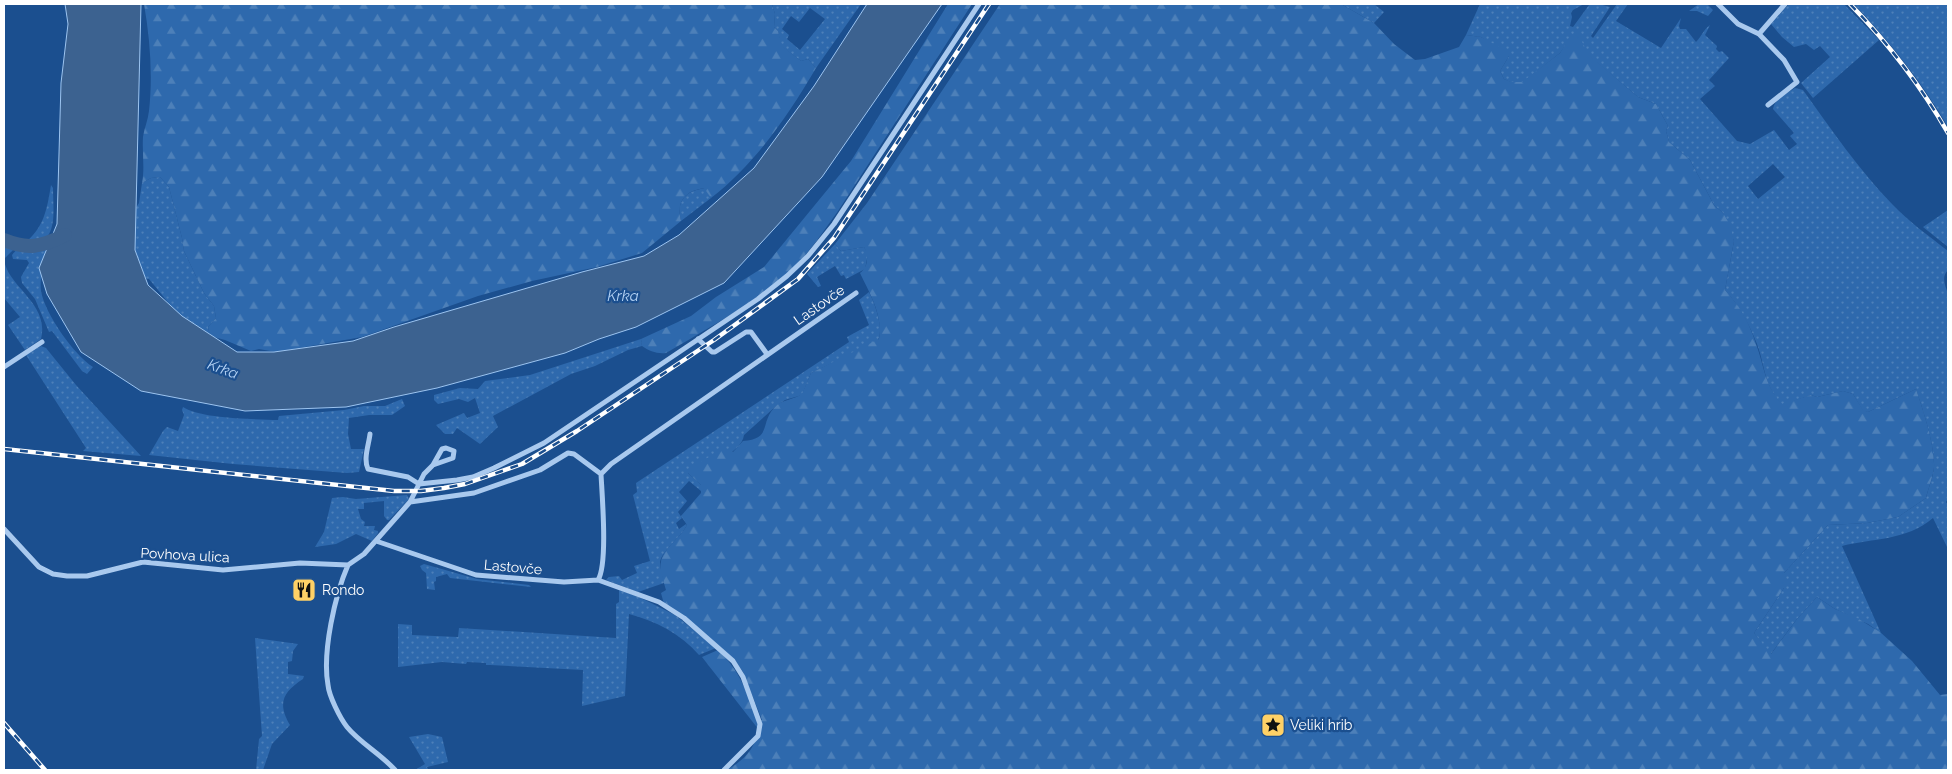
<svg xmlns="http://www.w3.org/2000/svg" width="1952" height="774" viewBox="0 0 1952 774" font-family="Raleway,sans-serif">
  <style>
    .grass { fill: url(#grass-dots); fill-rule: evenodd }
    .forest { fill: url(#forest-firs) }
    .water { fill: #3c6290; stroke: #9cc4f0 }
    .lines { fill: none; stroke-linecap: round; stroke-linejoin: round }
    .river { stroke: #3c6290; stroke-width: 14 }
    .street { stroke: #a9c9ee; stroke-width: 5 }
    .rail-casing { stroke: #fff; stroke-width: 4.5 }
    .rail { stroke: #1b4f8f; stroke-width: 2.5; stroke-dasharray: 8; stroke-linecap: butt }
    .labels { text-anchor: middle; stroke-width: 4.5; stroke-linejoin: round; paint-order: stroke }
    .street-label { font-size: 14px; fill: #fff; stroke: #1b4f8f }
    .poi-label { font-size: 14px; fill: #fff; stroke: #1b4f8f; text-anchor: start }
    .water-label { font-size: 15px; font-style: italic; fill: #b5d3f5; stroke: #1b4f8f }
  </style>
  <defs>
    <pattern id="grass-dots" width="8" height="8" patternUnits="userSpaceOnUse" patternTransform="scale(1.25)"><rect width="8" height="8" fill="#2e69ad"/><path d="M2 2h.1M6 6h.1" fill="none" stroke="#4d80b9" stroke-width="1.8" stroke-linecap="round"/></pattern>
    <pattern id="forest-firs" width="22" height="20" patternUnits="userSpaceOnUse" patternTransform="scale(1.25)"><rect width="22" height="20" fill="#2e69ad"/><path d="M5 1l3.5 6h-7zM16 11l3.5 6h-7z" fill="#4d80b9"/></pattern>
  </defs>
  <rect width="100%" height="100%" fill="#1b4f8f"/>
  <path class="grass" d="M772,4H861L816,68L808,59L801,61L781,46L778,31L774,27L775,14ZM810,8L825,19L800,50L787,39L789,35L782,29L791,16L799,22Z
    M1341,4H1374L1384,12L1374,23Z
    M1480,4H1599L1610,7L1591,36L1593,38L1617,4H1628L1616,21L1661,48L1681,18L1679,26L1680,29H1686L1696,42C1702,36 1703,30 1710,25L1705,35L1717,46L1716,49L1719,52L1722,51L1729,58L1709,80L1715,86L1700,99L1737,141L1750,144L1774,130L1789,150L1797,144L1790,136L1794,133L1773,109C1775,98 1786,94 1795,88L1803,90C1831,129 1859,170 1892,204C1909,222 1929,236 1948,251V270C1941,277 1945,285 1948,294V499L1946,502L1948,505V549L1933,518C1906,541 1873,538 1842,546L1881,633L1868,624L1835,609L1817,597L1797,619L1770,655L1754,633L1784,588V573L1828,525L1867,523L1898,517L1926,498C1928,489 1934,475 1934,467C1935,446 1923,410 1916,389L1868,412L1863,411L1853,394L1843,391L1817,397L1811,395L1782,405C1763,383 1766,369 1757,344C1750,326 1739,305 1725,290L1734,241L1723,213L1714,205L1690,160L1669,142L1666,131L1668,126L1656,104L1638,97L1588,55L1578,36L1567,43L1560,53L1522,83L1510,82L1504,79L1500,71L1509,56L1481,37L1466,35ZM1584,4L1589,5L1573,27L1570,26L1572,17L1571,13L1573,10ZM1773,164L1785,177L1758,199L1748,186Z
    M1699,4H1707L1713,10L1708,16L1697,11H1689Z
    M1789,4H1844L1879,40L1813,98L1801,83L1830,57L1820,46L1814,50L1806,44L1794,47L1782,37L1771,24Z
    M1854,4H1948V127C1922,82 1890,42 1854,4Z
    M160,177L169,187L182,238L184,251L204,293L214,306L216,318L208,327L210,336C181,324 168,301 149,279L140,278L135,260V209L139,203L142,183L151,178Z
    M51,185L53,188C53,212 60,248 23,244C44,229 47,209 51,185Z
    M705,188L711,198L681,221C676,201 685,191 705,188Z
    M1948,210V247L1923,227Z
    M4,243L15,248L4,259C7,287 50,303 41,339L25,350L8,325L20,317L4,298Z
    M835,244L841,251L864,247L868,254L865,269L846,279L844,275L841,276L835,266L817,277L821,286L818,287L807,274Z
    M18,248H46C46,262 39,275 41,291C45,314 74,355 93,367L87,374L82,371L52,331L49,332L35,299L22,283L21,277L29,263L27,260L13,259L12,255Z
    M869,292C875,304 885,330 877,342L811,373L802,395L785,400L775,407L744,435C741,455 705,465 688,473L701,485V491L689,481L679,492L687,501L678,512L682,518L676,523L679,529L686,524L687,525C681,537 662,551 660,562C660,569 663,576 664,583L638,592L606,580L609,577L619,576L622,580L637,573L634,566L650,561L633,495L637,492L636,483L849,342L847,337L869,325L859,300Z
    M641,339L642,346L628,350L595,366L571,374L493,416L498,427L480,444L457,428L453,434H445L436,425L464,413L467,418L480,413L475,398L468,402L459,399L438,404L434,400V395L460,388L478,389L485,381L530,375Z
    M41,346L46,348L76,385L141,456L83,451L86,448L26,355Z
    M402,399L405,406L392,415H369L349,418L348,434L351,449H364L359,472L347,473L233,464L149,455L163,431L167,427L178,431L184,415L182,410L183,407C200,419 256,419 278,420L279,416L344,410L364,406H385Z
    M407,495L409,499L389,520H387L384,516V501L364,503V509H358L361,519L365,522L364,526H375L374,530L378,531V533L372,541L356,534L336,544L315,547L324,532L332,498L343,497L356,499Z
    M424,564L477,579L529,585L531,587L450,578L447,574L436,577V581L434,582L435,590L427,589L426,573L422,570L420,566Z
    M619,590L639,597L675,615L716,648L699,655C681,634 656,621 629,614L625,696L582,706L583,670L490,665H486V663L467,662L466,664L442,662L398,667V624L412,625V635L458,637L459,628L616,638V604L619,602Z
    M255,638L298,644L293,651L292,661L288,662V674L304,676L303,679C283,692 277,703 290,725L272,744L263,770H256L259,739L262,736Z
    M428,734L442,737L448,762L427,767L428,770H415L425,764L409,737Z"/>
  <path class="forest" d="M144,4H772L775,14L774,27L778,31L782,46L801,61L808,59L816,68C788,116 755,164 711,198L704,188C685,191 676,201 681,221L642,253L597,267L532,281L478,296L362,337L276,352L259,349L251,351L225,340L210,336L208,327L216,318L214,306L204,293L184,251L182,238L169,187L160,177L151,178L142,183C145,168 142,153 143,137C144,129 148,120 149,111C153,75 150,39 144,4Z
    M948,4H972L838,211C823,232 805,259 785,276C749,306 707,329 666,353C657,354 649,351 642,346L641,339L691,316L716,297L764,267L851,161Z
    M1000,4H1341L1374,23L1394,44L1415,60L1425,59L1459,47L1466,35L1481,37L1509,52V56L1500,71L1504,79L1511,82H1522L1560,53L1571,35L1579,36L1589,55L1638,97L1656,104L1668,126L1666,131L1669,142L1690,160L1714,205L1723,213L1730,225L1734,241L1725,290C1740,306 1750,324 1756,344C1765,368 1764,384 1782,404L1811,395L1817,397L1843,391L1853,394L1863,410L1868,412L1916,389C1923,410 1935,445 1934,467C1934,474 1928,489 1926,498L1898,517L1867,523L1828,525L1784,573V588L1754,633L1771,654L1797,619L1817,597L1835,609L1857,618L1880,632L1912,661L1940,695L1948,694V770H727C744,760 754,750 759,730L702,657L718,650C741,672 747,693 758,722L762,720L743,672L735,660L701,630L664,604L661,593L666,590C664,582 659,570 661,562C662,550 681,537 687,525L681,516L701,493V485L688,473L689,469L724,448L733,452L743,441C772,439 760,423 774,408C782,399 793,400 802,394L811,373L879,339C883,315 870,294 860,273C868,267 869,256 864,247L841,251L835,244L867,203Z"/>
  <path class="water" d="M65,4H141L135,250L148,285L182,316L237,352H274L353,341L394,327L582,272L644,256L679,235L754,168L814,86L867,4H942L822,177L724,283L636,327L599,339L565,353L437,388L346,407L245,411L141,391L81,352L47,294L39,268L57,224L61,83L68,24Z"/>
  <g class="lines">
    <path class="river" d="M4,240C28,250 41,247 65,235"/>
    <path class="street" d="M1718,4L1738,24L1759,34L1784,60L1797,82L1768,105
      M1759,34L1785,4
      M698,339L712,352H715L746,332H751L767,354
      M4,367L42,342
      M370,434C369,444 363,459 368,469L408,477L419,484
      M601,474L611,464L856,293
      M419,484L457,480L473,477L494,468L544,443L758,299L787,276L808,256L834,224L979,4
      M410,502L474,493L540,470L568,453L574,454L601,474C602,495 608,564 598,580
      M4,529L39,567L53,574L67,576H87L143,562L223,570L300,563L348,565L364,554L410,502L424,474L433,465L442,449L446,448L454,451L453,458L433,465
      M376,541L476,575L564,582L598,580L659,602L684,618L733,661L743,677L760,724L758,736L724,770
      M348,565C335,595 322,652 328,685C329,696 340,718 347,727C360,743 381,754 395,770"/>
    <g class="rail-casing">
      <path id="rail" d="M1850,4C1888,43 1921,86 1948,133
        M4,449L394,491H421L444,488L465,484L522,464L577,431L714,340L798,279L834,238L989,4
        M4,723L45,770"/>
    </g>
    <use href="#rail" class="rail"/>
  </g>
  <defs>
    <g id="restaurant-square" transform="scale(1.25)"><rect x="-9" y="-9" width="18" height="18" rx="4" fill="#ffd166" stroke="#1b4f8f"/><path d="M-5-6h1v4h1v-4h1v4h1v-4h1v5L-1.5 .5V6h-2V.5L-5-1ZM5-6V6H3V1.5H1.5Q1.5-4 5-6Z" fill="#111"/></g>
    <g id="sight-square" transform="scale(1.25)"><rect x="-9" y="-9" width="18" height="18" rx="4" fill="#ffd166" stroke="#1b4f8f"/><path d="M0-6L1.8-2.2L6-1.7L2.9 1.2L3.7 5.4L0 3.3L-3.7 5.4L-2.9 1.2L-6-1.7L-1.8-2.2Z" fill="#111"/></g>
  </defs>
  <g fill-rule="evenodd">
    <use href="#restaurant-square" x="304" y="590"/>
    <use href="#sight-square" x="1273" y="725"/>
  </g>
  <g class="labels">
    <g class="street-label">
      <text transform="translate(819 305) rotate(-35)" y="5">Lastovče</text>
      <text transform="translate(185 555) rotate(3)" y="5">Povhova ulica</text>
      <text transform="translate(513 567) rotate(5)" y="5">Lastovče</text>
    </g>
    <g class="poi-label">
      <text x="322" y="595">Rondo</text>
      <text x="1290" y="730">Veliki hrib</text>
    </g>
    <g class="water-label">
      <text x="623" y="301">Krka</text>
      <text transform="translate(223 369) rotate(20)" y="5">Krka</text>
    </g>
  </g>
  <rect width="1952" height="774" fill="none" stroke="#ffffff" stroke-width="10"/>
</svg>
